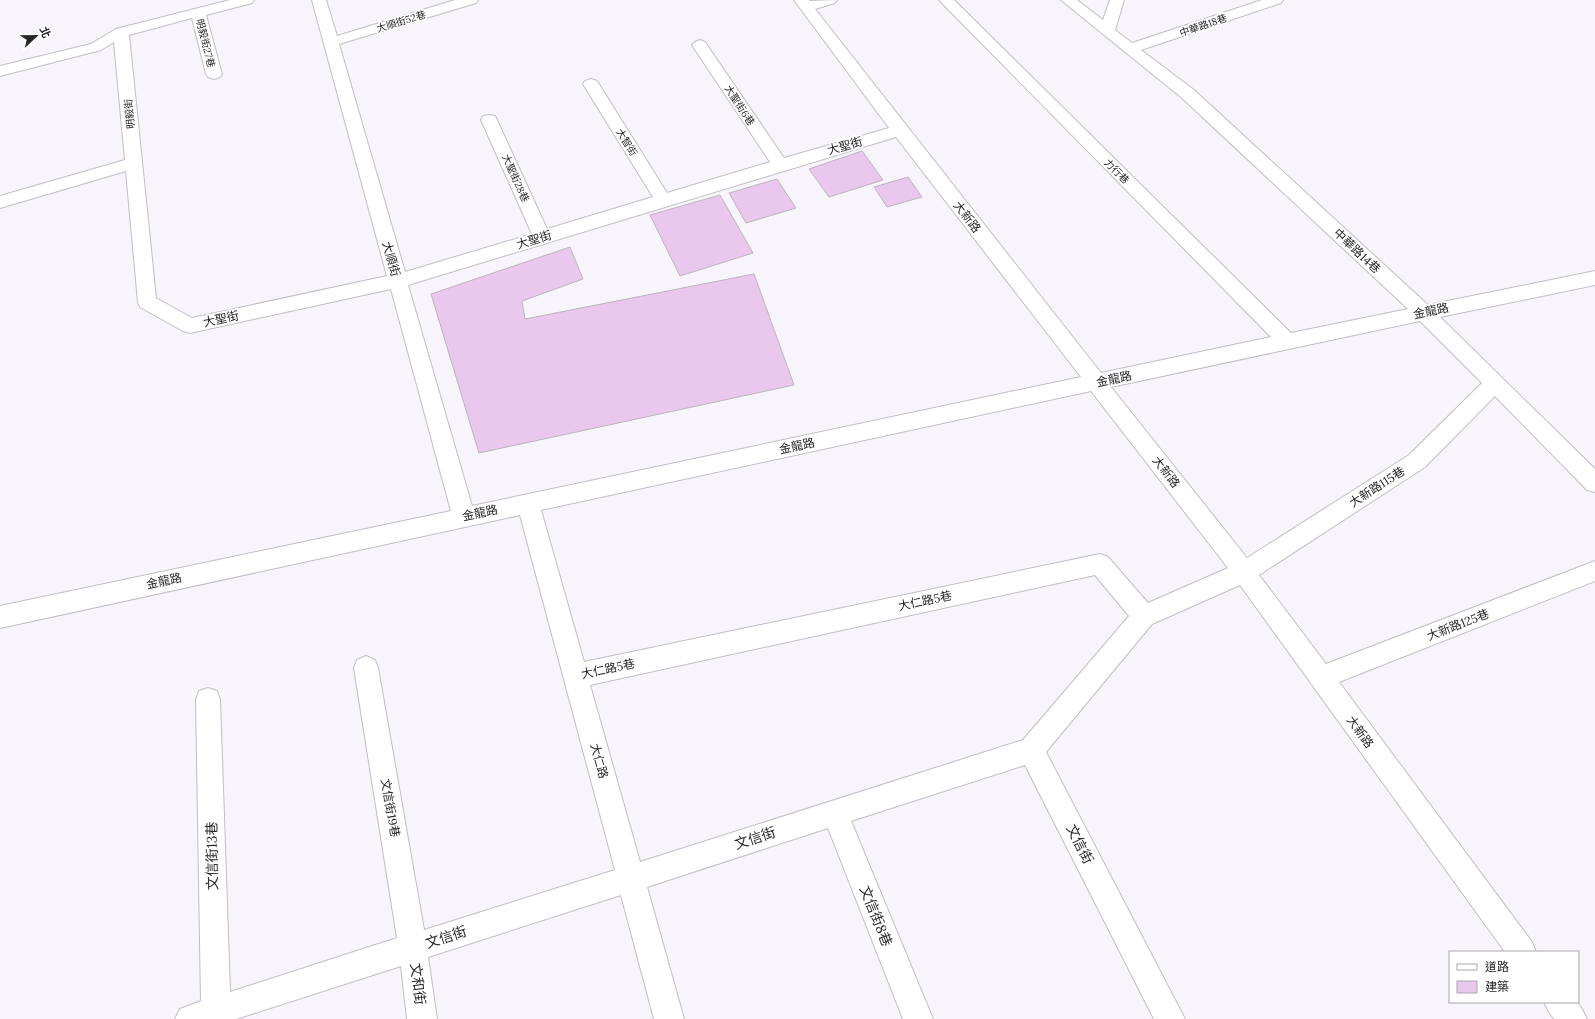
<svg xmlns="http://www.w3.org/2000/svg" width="1595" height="1019" viewBox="0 0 1595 1019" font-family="Lora,'Noto Sans TC',serif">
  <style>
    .building { fill: #eac7ec; stroke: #bbb5bb }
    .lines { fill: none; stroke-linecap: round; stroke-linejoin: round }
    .minor-casing { stroke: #c0bdc5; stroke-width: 2 }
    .minor { fill: #fff; fill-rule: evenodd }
    .labels { text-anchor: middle; stroke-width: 3.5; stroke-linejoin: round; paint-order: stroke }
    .far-street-label { font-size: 10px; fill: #262528; stroke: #fff }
    .street-label { font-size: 12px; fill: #262528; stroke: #fff }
    .near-street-label { font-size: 14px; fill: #262528; stroke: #fff }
  </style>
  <rect width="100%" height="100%" fill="#f7f4fc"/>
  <path class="building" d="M862,151L883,180L829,197L809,169Z
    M908,177L922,197L887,207L874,187Z
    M777,179L796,208L746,223L729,193Z
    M720,195L753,253L680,276L650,215Z
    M570,247L583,279L522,301L525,319L754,274L794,385L479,453L431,294Z"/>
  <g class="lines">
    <g class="minor-casing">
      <path id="minor" d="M230,0H254L252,3L206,15L222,74L220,77L214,79L208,77L206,74L192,18L129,35L156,298L192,318L387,276L312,0H326L337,36L455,0H478L476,3L339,44L405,272L532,234L481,120L483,116L489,115L495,116L497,120L547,229L653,197L583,84L585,81L591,79L597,81L667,193L770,162L692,45L695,42L700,40L705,42L784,158L889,128L794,0H809L810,1L837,0L835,3L815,9L1101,373L1271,337L939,0H954L1291,333L1408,309L1182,98L1061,0H1077L1103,20L1110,0H1124L1115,30L1132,43L1262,0H1283L1281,3L1141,50L1194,90L1428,305L1595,271V285L1440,317L1595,469V492L1587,490L1495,396L1425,467L1259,575L1326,664L1595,561V581L1339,682L1532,942L1536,952H1505L1240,585L1152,624L1046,752L1185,1019H1154L1025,765L851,821L933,1019H903L828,828L647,887L684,1019H654L621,895L428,957L437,1019H407L401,966L236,1019H175L180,1009L201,1001L196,700L199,691L208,688L217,691L220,700L230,992L397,938L354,668L357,660L366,656L375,660L378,668L424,930L615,870L520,515L0,628V606L451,511L391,289L190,333L183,331L140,307L138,302L126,171L0,208V196L125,160L114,42L101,50L0,76V66L91,44L116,29ZM896,137L1081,377L472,506L408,285ZM1420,321L1482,383L1409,455L1247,558L1111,387ZM1091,391L1228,568L1148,603L1108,557L1100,554L584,662L541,510ZM1095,575L1129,616L1023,740L640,862L590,685Z
        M1544,1002H1577L1582,1009L1587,1019H1554L1549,1012Z"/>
    </g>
    <use href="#minor" class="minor"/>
  </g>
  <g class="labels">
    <g class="far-street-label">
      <text transform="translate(401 21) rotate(-17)" y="4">大順街52巷</text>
      <text transform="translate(1203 25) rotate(-19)" y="4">中華路18巷</text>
      <text transform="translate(206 43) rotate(76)" y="4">明毅街27巷</text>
      <text transform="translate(740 105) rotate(57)" y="4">大聖街6巷</text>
      <text transform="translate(129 114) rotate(-96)" y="4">明毅街</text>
      <text transform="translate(627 142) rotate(58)" y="4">大智街</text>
      <text transform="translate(1117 171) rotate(45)" y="4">力行巷</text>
      <text transform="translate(516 178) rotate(66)" y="4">大聖街28巷</text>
    </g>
    <g class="street-label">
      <text transform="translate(845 146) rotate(-16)" y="4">大聖街</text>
      <text transform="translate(967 217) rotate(52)" y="4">大新路</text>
      <text transform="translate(534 240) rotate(-17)" y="4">大聖街</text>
      <text transform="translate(1357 251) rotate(43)" y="4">中華路14巷</text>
      <text transform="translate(391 259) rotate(74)" y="4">大順街</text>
      <text transform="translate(1431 311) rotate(-12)" y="4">金龍路</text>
      <text transform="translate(221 319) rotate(-12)" y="4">大聖街</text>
      <text transform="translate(1114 379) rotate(-12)" y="4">金龍路</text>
      <text transform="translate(797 446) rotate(-12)" y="4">金龍路</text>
      <text transform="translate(1166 472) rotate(52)" y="4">大新路</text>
      <text transform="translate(1377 487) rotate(-33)" y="4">大新路115巷</text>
      <text transform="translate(480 513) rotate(-12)" y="4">金龍路</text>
      <text transform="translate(164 581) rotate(-12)" y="4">金龍路</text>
      <text transform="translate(925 601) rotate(-12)" y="4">大仁路5巷</text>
      <text transform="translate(1458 625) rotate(-21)" y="4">大新路125巷</text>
      <text transform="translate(608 669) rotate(-12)" y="4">大仁路5巷</text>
      <text transform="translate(1360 732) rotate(54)" y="4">大新路</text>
      <text transform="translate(599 761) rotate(75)" y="4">大仁路</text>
      <text transform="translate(390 808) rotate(80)" y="4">文信街19巷</text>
    </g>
    <g class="near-street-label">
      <text transform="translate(755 838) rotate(-18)" y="5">文信街</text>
      <text transform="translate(1080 844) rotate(63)" y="5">文信街</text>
      <text transform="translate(212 856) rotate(-91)" y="5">文信街13巷</text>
      <text transform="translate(876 916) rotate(68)" y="5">文信街8巷</text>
      <text transform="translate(446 937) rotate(-18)" y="5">文信街</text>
      <text transform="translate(418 984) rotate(83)" y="5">文和街</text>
    </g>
  </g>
  <rect x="1449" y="951" width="130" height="52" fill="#ffffff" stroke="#a8a8a9"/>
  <rect x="1457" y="964" width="20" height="6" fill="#ffffff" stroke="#a8a8a9"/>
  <text x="1485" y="971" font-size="12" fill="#262528">道路</text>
  <rect x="1457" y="981" width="20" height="12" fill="#eac7ec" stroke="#a8a8a9"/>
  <text x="1485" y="991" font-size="12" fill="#262528">建築</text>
  <g transform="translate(36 36) rotate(68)" stroke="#ffffff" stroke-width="3" paint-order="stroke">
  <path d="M0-3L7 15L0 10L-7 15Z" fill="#262528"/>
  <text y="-6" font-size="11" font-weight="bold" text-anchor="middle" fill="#262528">北</text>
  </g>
</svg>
